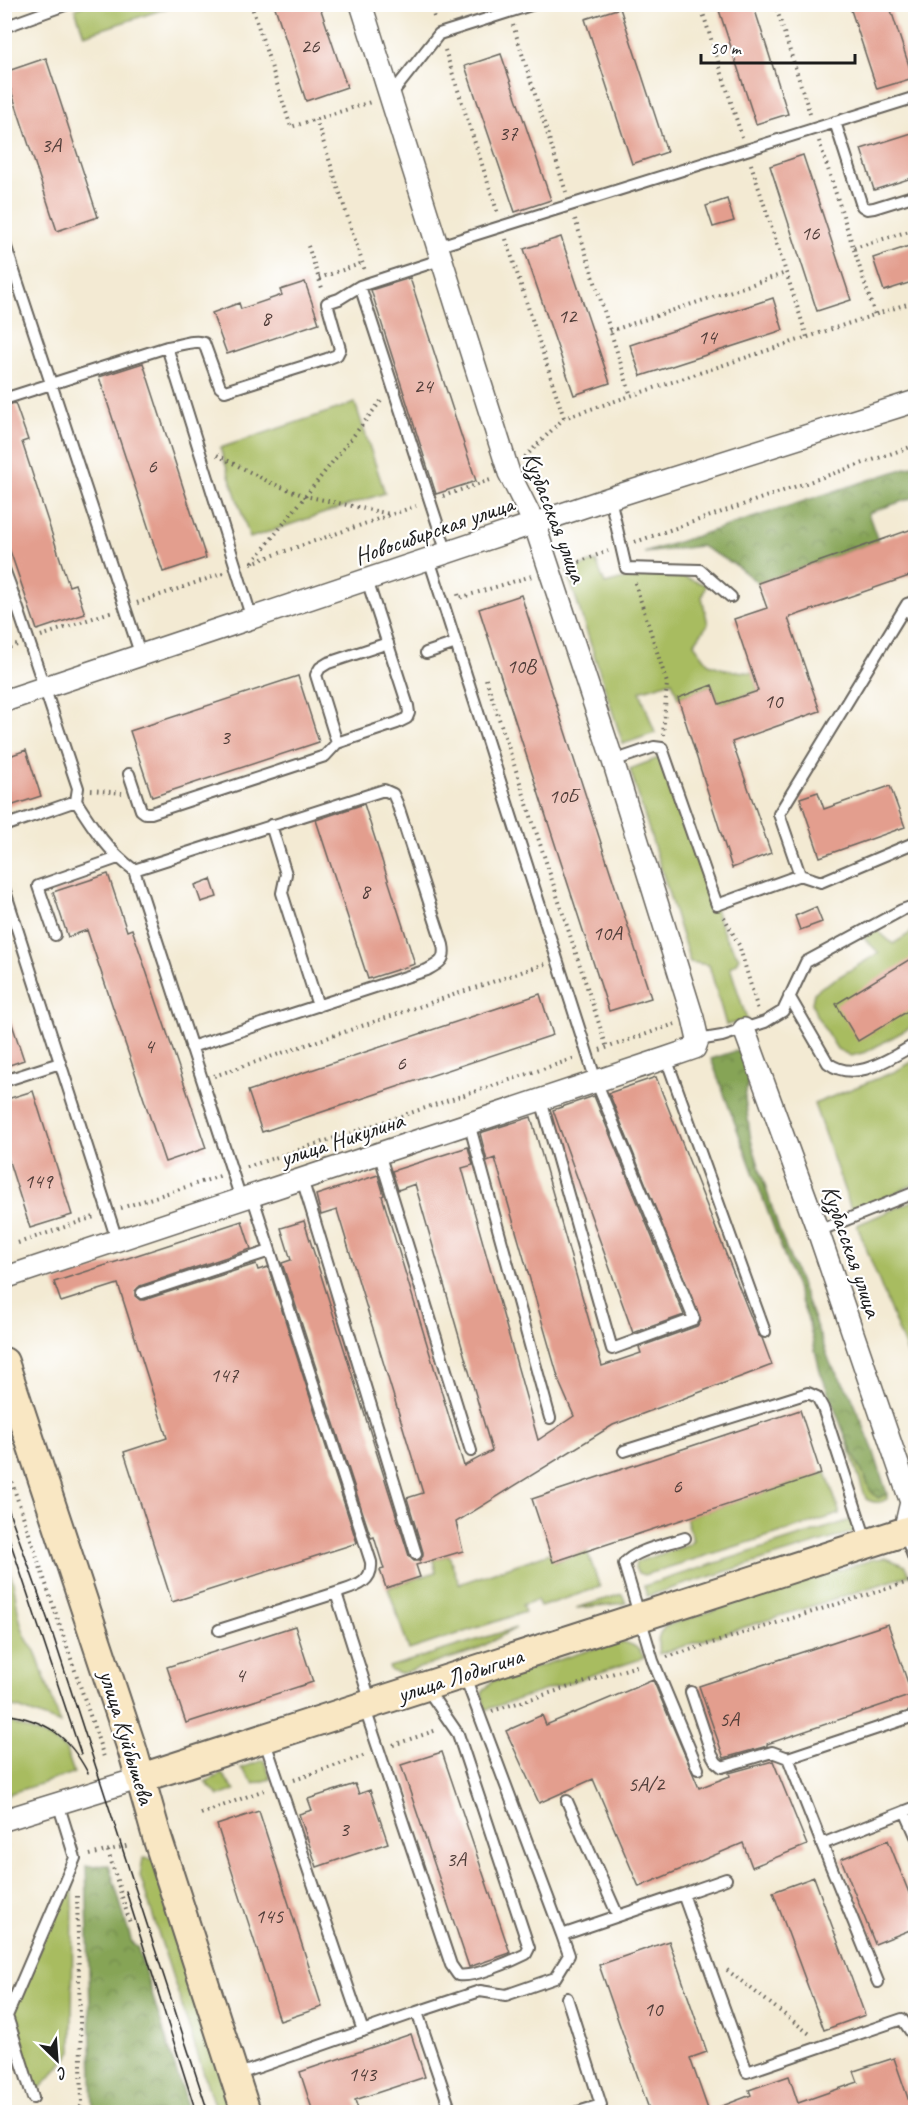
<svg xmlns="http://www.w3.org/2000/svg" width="920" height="2117" viewBox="0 0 920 2117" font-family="Caveat,sans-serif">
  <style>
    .green { fill: #a8bc61; stroke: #626c3e; stroke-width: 1.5 }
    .forest { fill: url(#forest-crowns); stroke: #51603a; stroke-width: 1.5 }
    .building { fill: #e39e8e }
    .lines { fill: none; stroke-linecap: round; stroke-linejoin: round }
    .lane-casing { stroke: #67645c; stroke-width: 14 }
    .street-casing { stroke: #67645c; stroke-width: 24 }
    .secondary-casing { stroke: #67645c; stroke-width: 32 }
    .path { stroke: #67645c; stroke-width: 4; stroke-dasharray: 1.5 4.5; stroke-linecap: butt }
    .lane { stroke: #fff; stroke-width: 10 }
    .street { stroke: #fff; stroke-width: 21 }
    .secondary { stroke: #f9e7c3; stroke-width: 28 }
    .tram { stroke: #1c1c1c; stroke-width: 1.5 }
    .labels { text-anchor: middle; stroke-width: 4.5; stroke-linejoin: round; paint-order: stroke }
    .number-label { font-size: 21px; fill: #4e3c38 }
    .street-label { font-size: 24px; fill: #1c1c1c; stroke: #fff }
  </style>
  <defs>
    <pattern id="forest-crowns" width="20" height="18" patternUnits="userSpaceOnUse" patternTransform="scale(1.5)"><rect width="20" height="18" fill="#86a457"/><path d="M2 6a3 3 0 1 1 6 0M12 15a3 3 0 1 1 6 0" fill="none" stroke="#6d8547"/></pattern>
  </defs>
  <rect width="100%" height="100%" fill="#fff"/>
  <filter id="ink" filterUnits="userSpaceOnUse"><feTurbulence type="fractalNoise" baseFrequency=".0167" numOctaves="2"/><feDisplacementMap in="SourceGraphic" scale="12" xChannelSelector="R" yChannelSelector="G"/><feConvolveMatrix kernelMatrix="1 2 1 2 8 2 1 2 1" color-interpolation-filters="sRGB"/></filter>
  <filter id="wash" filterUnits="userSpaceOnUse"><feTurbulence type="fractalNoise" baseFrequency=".008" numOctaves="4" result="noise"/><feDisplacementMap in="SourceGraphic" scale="24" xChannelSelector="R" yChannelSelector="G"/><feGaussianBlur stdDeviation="1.35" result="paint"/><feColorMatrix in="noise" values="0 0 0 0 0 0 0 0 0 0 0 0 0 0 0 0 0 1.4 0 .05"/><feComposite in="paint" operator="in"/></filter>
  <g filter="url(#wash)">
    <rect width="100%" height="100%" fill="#f3ead3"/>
    <path class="green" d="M87,4H177V5L84,35L75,9Z
      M355,403L385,493L250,538L220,448Z
      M596,561L605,584L638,575H678L706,585L702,597L708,624L694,644L709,664L727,670L753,673L758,691L719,704L712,685L678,698L672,681L640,691L655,733L623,744L567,571Z
      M661,757L725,937L739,957L736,963L730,967L747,1020L726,1025L709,965L690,962L630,769Z
      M877,930L893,944L915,930V1025L866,1052L851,1056L837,1049L816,1015L812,1003L814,993L823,986L879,953L863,937Z
      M915,1060V1184L852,1212L814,1104L896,1071Z
      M915,1200V1373L857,1225Z
      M846,1438L887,1494V1499C880,1504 874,1503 866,1499Z
      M826,1472L840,1514L644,1575L638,1573L635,1568L636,1562L689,1545L693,1540L686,1518Z
      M851,1520L854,1532L647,1596L644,1586Z
      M587,1551L600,1587L540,1607L537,1600L522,1605L525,1612L409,1650L388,1588L436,1572L433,1560L449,1555L459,1584L550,1553L554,1562Z
      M4,1558C21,1587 12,1625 35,1651L61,1724L18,1708L5,1706Z
      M886,1558L906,1566L910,1575L659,1654C657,1641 657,1632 668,1625L874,1559Z
      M622,1594L626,1603L576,1608Z
      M516,1628L474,1651L400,1674L391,1671L389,1667Z
      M618,1641C630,1643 639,1646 644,1658L485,1710L482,1693L492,1681Z
      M5,1720L49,1738L66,1750L74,1773L5,1795Z
      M264,1760L271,1779L254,1784L241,1768Z
      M222,1774L235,1790L219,1796L205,1782Z
      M143,1858L157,1860L239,2112H216L140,1876Z
      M73,1874L72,2052L36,2093L12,2011Z"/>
    <path class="forest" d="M915,465V497L868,513L878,541L758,583L734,564L701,546L644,553Z
      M745,1048L751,1065L745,1098L751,1140L779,1230L807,1301L831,1365L851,1395L873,1449L887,1494L878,1498L871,1491L846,1438L820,1371L808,1320L711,1059Z
      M109,1865L132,1943L137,1946L189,2112H93L86,1866Z"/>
    <g id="blocks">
      <path class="building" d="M274,4H319L347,87L306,101Z
        M717,4H753L788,114L756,124Z
        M849,4H889L913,78L877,89Z
        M620,8L667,152L632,164L585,19Z
        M501,54L551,200L515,212L465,66Z
        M46,58L98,217L57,231L5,72Z
        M915,132V177L874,190L861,149Z
        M803,155L851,300L817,311L770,166Z
        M727,199L734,221L713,227L706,206Z
        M561,237L610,383L574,395L524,249Z
        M915,244V281L884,291L873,258Z
        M410,278L476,481L436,494L371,290Z
        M305,282L319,323L227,354L212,313L239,303L241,309L282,295L280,290Z
        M773,298L783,330L641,376L630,345Z
        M143,363L206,558L163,572L99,377Z
        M15,403L28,440L22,442L69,586L75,584L85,614L37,630L4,533V406Z
        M915,528V574L788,618L820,711L732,742L771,853L732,868L678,698L712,685L719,704L758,691L734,619L767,608L758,583Z
        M521,595L651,998L609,1011L479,609Z
        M298,676L319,742L152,797L130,731Z
        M26,750L41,796L4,808V758Z
        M890,786L905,827L820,857L800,798L818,792L824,809Z
        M364,804L415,964L368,979L316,820Z
        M108,874L127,931L132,929L206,1148L165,1162L87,930L68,937L53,892Z
        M211,879L217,897L201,902L195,885Z
        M816,907L822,922L800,930L795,916Z
        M915,956V1007L858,1041L836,1004Z
        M540,994L553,1035L262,1132L248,1091Z
        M8,1012L24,1060L4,1067V1013Z
        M656,1077L758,1335L762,1338L772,1365L613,1425L456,1522L463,1551L416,1565L420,1577L386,1588L380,1570L384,1569L374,1537L371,1538L282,1263L291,1260L281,1228L304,1221L409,1556L414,1561H419L423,1556V1552L407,1498L423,1493L337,1210L321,1215L316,1195L378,1175L384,1195L382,1196L464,1466L492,1451L415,1184L398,1190L392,1171L468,1147L473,1165L462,1168L538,1440L574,1416L560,1384L495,1158L487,1161L480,1133L531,1117L602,1366L641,1353L639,1347L697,1326L701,1321L609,1093Z
        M33,1091L72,1215L30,1228L4,1146V1100Z
        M594,1096L684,1315L633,1333L553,1110Z
        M242,1221L251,1249L140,1286L135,1291V1296L140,1300H144L256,1264L258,1270L268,1267L357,1543L172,1602L124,1452L167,1438L118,1284L61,1302L54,1282Z
        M800,1410L821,1474L553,1562L532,1499Z
        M888,1624L912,1695L767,1744V1746L724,1758L699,1686Z
        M295,1626L313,1682L186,1723L167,1667Z
        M653,1680L699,1788L730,1776L729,1773L773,1761L807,1845L752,1867L743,1843L639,1887L593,1779L539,1803L506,1731L542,1715L546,1725Z
        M442,1752L510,1953L469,1967L401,1765Z
        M355,1784L359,1794L370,1790L388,1843L317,1867L299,1814L312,1810L308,1799Z
        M259,1811L322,2007L280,2021L217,1825Z
        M888,1840L915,1908V1928L875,1944L841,1859Z
        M814,1877L865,2015L824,2030L773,1892Z
        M669,1941L707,2052L690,2058L709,2112H650L599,1965Z
        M411,2034L425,2077L355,2100L359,2112H313L300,2072Z
        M894,2058L911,2107L894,2112H710L709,2111L751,2095L749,2090L789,2076L798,2103L858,2082L854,2071Z"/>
    </g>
  </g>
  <g filter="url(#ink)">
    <use href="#blocks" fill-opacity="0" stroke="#67645c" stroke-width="1.5"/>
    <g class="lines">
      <g class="lane-casing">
        <path id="lane" d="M4,27L68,4
          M390,96L439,34L534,4
          M835,122L862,206L867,209L874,208L916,195
          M4,241L141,656
          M439,246L916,97
          M360,286L447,553
          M167,347C178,346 194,339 204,343L220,387L225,391L327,359L337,355L340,349L327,303L339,299L360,286L443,259
          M4,399L167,347L252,619
          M610,498L626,568L700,570L731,597
          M429,559L596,1081L694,1319L612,1349L541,1100
          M4,569L10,585
          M4,586L10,585L78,788L76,801L4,826
          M907,604L916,627
          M426,653L456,643
          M337,743L316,675L320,668L328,663L388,643
          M613,761L654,747L662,748L717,905L800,875L779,814L907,604L916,601
          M129,774L141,810L145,813H151L325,756L337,743L397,723L407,718L409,713L408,706L367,580
          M76,801C94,829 107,850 134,870L241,1199
          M271,825L286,874L282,893L318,1006
          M134,870L384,790L393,794L397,803L443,945C446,960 440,963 427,970L191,1047
          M800,875L821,882L916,842
          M4,888L117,1240
          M55,935L38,886L118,858
          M789,996L828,1063C856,1084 889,1058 916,1044
          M698,1040L722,1036L765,1022L783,1011L806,962L902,910L916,905
          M666,1058L765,1332
          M4,1081L60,1063
          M469,1123L550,1418
          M379,1153L471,1451
          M302,1179L416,1554
          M252,1195L371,1562C373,1584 353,1587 336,1593L371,1703
          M818,1231L916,1192
          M142,1293L270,1251
          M624,1451L808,1393L817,1397L823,1408L867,1543
          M904,1532L916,1564
          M685,1538C668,1544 634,1550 624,1564L653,1661L698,1769
          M219,1630L336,1593
          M464,1674L562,1935
          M691,1692L712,1755L716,1762L722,1767L772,1752L788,1758L822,1844
          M364,1706L451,1965L458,1975C474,1978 512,1961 526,1954L529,1948L458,1734L425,1686
          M264,1739L363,2031
          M788,1758L914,1716
          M567,1801L618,1916
          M905,1811L916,1836
          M683,1894L726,1879
          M878,1982L822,1844L916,1807
          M567,1998L601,2105L578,2112
          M236,2075L417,2012
          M33,2098L7,2016L75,1858L58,1803
          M451,2112L417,2012L480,1991L506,1995L555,1978L569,1955L562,1935L683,1894L747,2072L902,2019L916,2039"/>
      </g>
      <g class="street-casing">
        <path id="street" d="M4,701L610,498L916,401
          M744,1029L818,1231L907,1491L911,1502L904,1532
          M4,1278L666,1058L695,1048L698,1040L693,1018L613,761L534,523L509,473L361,4
          M4,1820L141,1778"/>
      </g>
      <g class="secondary-casing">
        <path id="secondary" d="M4,1362L133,1752L157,1837L246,2112
          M141,1778L916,1528"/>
      </g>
      <path class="path" d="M251,4L291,127L371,102
        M430,4L435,20
        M700,4L742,137
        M775,4L810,114
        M513,25L566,192
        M445,50L498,214
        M316,119L365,271
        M819,141L875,315
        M751,164L807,337
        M575,219L631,396
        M506,239L564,418
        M308,246L323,291
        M854,248L916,229
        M319,278L363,263
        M610,331L786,273
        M217,455L271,483L305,496L390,514
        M525,457L564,418L916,301
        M443,496L490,480
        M635,542L916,445
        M253,562L381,401
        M251,563L416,506
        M568,566L608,551
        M635,583L667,683L663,735
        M458,594L459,598L532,576
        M137,603L224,573
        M41,636L113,611
        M4,649L17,645
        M486,679L607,1048
        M91,790L122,793
        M724,917L739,945L758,1010
        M600,1050L675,1024
        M214,1076L545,964
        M247,1167L576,1058
        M121,1208L220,1176
        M18,1243L94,1217
        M4,1459L105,1760
        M4,1480L11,1477
        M667,1657L915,1580
        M492,1711L640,1665
        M393,1745L437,1730
        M294,1780L366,1755
        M201,1814L267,1789
        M108,1851L130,1923
        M90,1855L130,1845
        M77,1896L82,2104L78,2112
        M727,1970L811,2035"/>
      <use href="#lane" class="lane"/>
      <use href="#street" class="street"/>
      <use href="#secondary" class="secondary"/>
      <path class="tram" d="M4,1497L51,1629L208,2112
        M4,1523L81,1754
        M4,1714C46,1720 68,1735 88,1773
        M126,1891L196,2112"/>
    </g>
  </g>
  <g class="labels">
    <g class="number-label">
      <text x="310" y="53">26</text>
      <text x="508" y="140">37</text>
      <text x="51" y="152">3А</text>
      <text x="810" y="240">16</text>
      <text x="567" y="323">12</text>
      <text x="266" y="325">8</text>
      <text x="707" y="344">14</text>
      <text x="423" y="393">24</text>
      <text x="152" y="473">6</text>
      <text x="521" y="673">10В</text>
      <text x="773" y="708">10</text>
      <text x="225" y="744">3</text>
      <text x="563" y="803">10Б</text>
      <text x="365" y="898">8</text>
      <text x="607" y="940">10А</text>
      <text x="149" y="1053">4</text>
      <text x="401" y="1070">6</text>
      <text x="38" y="1188">149</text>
      <text x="224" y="1382">147</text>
      <text x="677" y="1493">6</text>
      <text x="240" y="1682">4</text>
      <text x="729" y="1726">5А</text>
      <text x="646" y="1791">5А/2</text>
      <text x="344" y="1836">3</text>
      <text x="456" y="1866">3А</text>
      <text x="269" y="1923">145</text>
      <text x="653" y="2016">10</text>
      <text x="362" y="2081">143</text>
    </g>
    <g class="street-label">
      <text transform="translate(555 517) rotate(69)" y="8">Кузбасская улица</text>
      <text transform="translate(434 530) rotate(-19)" y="8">Новосибирская улица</text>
      <text transform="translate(342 1139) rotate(-18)" y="8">улица Никулина</text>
      <text transform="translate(852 1251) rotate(71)" y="8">Кузбасская улица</text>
      <text transform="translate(460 1675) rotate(-18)" y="8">улица Лодыгина</text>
      <text transform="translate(127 1737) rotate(73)" y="8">улица Куйбышева</text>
    </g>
  </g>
  <rect width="920" height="2117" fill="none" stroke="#fff" stroke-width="24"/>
  <g transform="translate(57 2060) rotate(155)" stroke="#ffffff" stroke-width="4.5" paint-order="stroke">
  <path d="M0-4.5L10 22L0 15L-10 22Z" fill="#1c1c1c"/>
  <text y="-9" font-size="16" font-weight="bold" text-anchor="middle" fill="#1c1c1c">С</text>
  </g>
  <path d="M701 54v9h154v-9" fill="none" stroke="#1c1c1c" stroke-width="3"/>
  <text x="710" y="54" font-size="18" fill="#1c1c1c" stroke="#ffffff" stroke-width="4.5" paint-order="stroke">50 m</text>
</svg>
